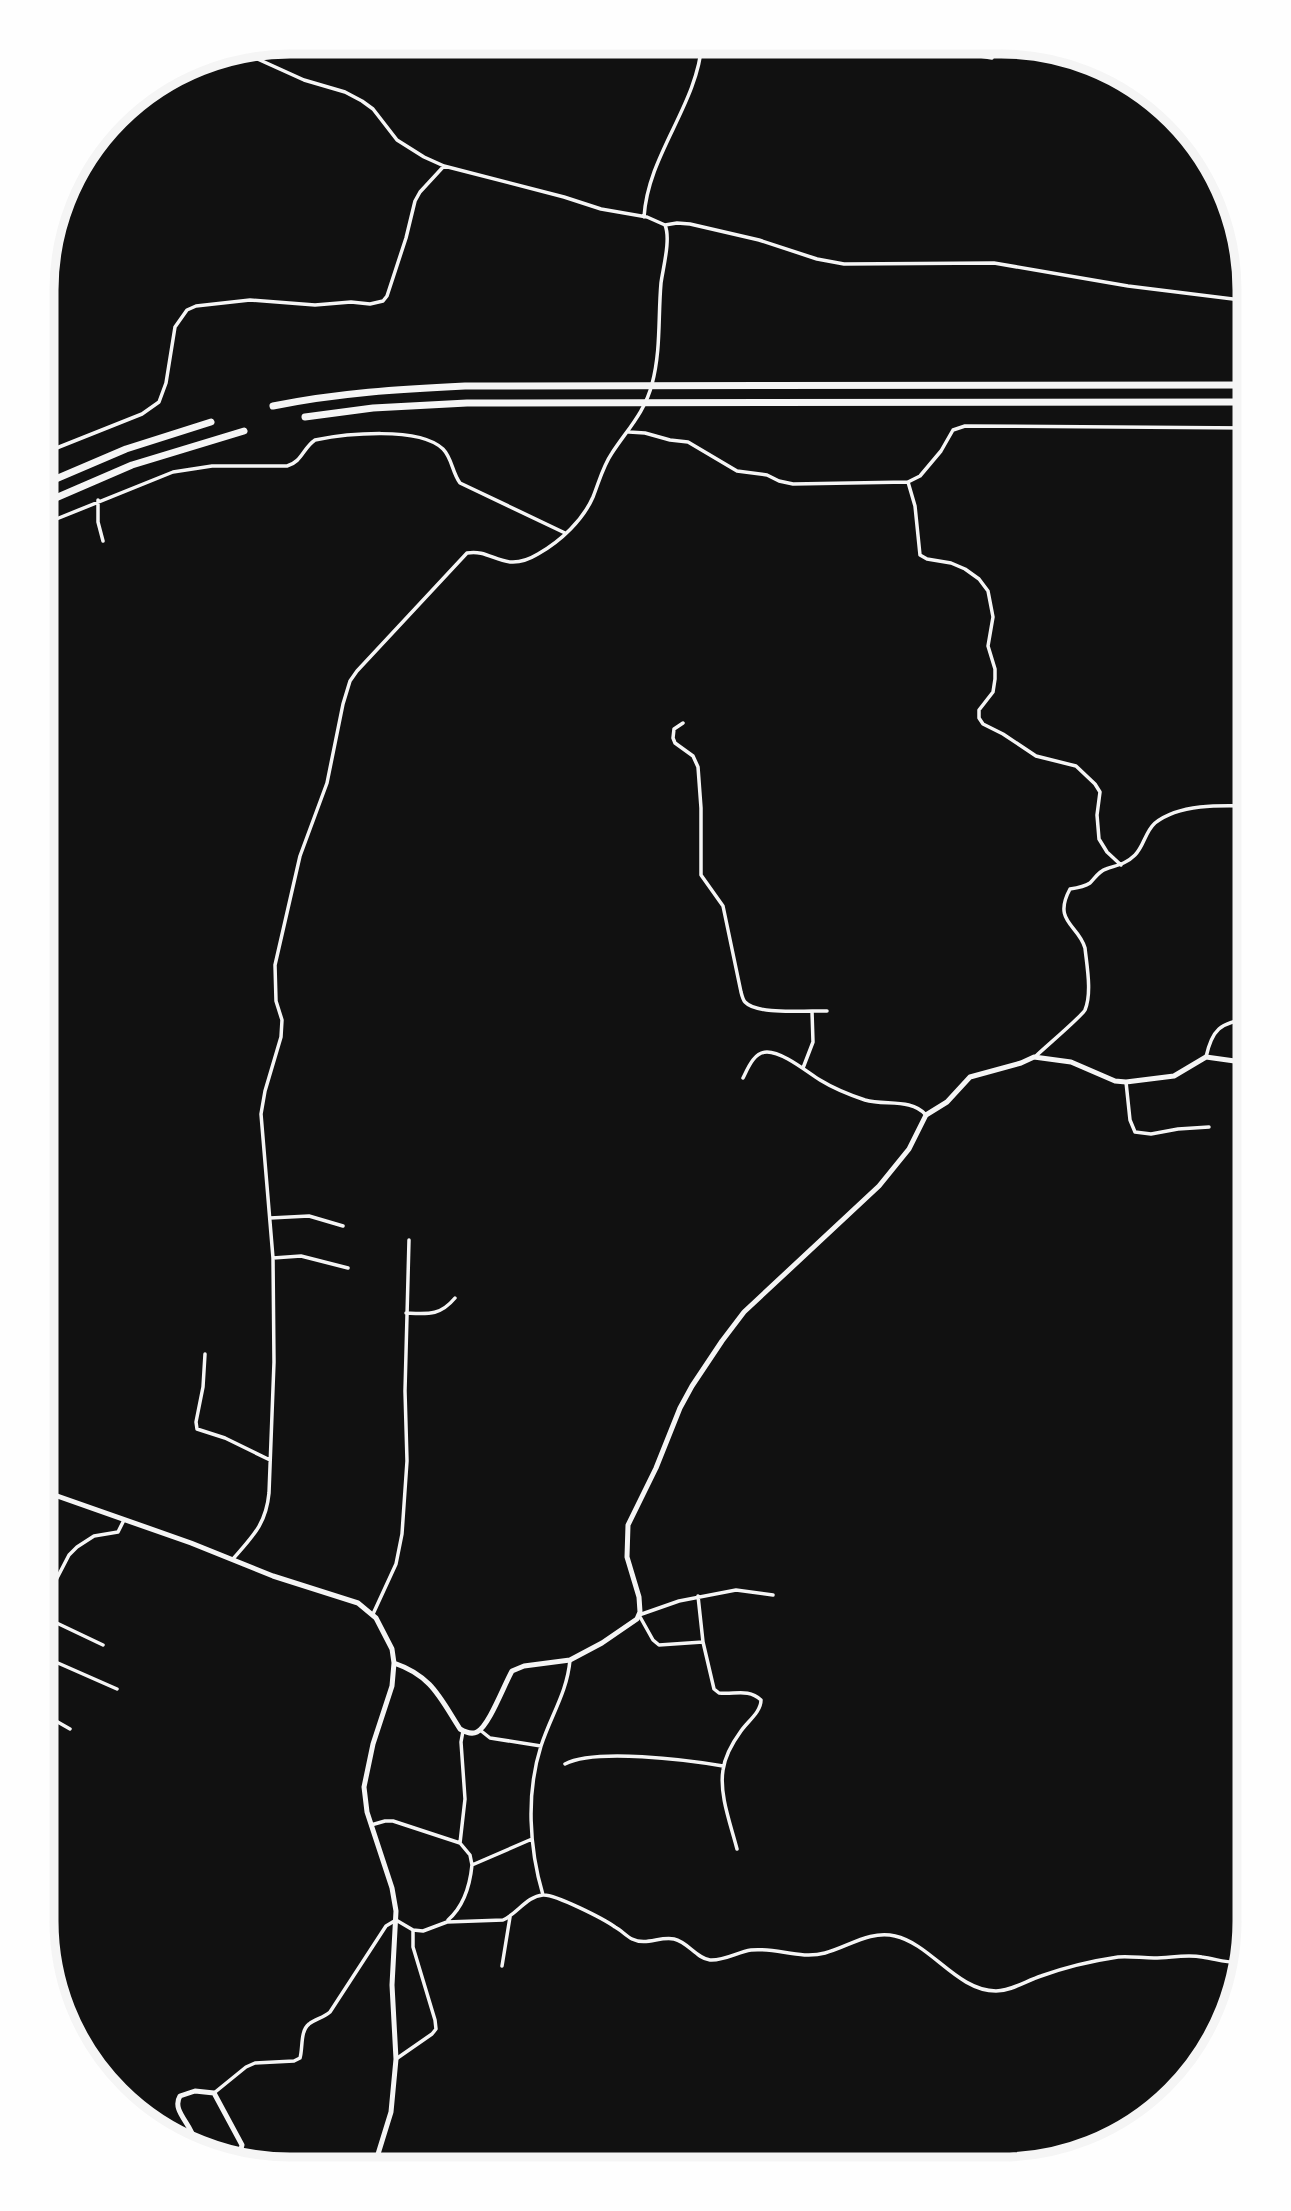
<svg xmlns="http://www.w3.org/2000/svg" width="1291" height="2211" viewBox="0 0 1291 2211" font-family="Montserrat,sans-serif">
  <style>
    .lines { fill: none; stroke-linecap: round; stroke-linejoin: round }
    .minor { stroke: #f5f5f5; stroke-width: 3.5 }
    .tertiary { stroke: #f5f5f5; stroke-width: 5 }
    .motorway { stroke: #f5f5f5; stroke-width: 7 }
    .rim { fill: none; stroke: #f5f5f5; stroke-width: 9 }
  </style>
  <rect width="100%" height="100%" fill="#111"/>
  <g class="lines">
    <path class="minor" d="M908,44L992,58
      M644,217C648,154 697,106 702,43
      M665,225L677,223L690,224L759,240L817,259L844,264L994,263L1128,286L1249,301
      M629,432L645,433L670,440L688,442L737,471L767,475L779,481L793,484L908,482L920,476L941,451L953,430L965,426L1249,428
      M44,453L142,414L159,402L166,383L175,327L187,310L196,306L250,300L315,305L351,302L370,304L383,301L387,296L406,238L415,201L420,192L444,166
      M908,482L915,506L920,555L927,559L951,563L965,569L979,579L988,591L993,617L988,646L995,669V679L993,692L979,710V718L983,724L1003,734L1036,756L1076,766L1095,784L1100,792L1097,815L1099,839L1107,852L1121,865
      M98,500V522L103,541
      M44,524L173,472L212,466H287C302,462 303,448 315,440C345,434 419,426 443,449C452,458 452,472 460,483L565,533
      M683,723L674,729L673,738L675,743L693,756L698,767L701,808V875L723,906L741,992C742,996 743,1000 745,1002C756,1014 797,1011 812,1011L813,1042L803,1068
      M812,1011H827
      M1036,1056C1043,1049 1082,1016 1085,1010C1092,993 1087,967 1085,948C1079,925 1052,922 1070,889C1077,888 1084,887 1090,883C1095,878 1099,871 1106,869C1117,865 1126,864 1135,855C1144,846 1145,832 1155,823C1179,804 1220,805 1249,806
      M1206,1057C1212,1030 1220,1022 1249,1019
      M743,1078C748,1068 754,1052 767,1052C783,1052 807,1072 820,1080C833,1088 850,1095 865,1100C885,1106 911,1098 926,1115
      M1126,1082L1130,1120L1135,1132L1151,1134L1178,1129L1209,1127
      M270,1218L309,1216L343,1226
      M273,1258L301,1256L348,1268
      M406,1313C428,1314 440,1316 455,1298
      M205,1354L203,1387L196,1422L197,1429L225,1438L270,1460
      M233,1559C253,1536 266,1524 269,1493L274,1362L273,1258L261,1114L265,1091L281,1037L282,1020L276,1001L275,965L300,856L327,783L343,704L350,681L357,671L467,553C493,548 503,575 538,554C561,541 583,520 593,497C599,482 603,466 612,453C627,430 645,412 652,384C661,351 658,317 661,283C663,268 671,239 665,225L647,217L601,209L564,197L444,166L424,157L397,140L373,109L362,101L345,92L304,80L242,52
      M698,1596L703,1642L714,1689L719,1693C734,1695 748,1688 761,1700C761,1712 748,1721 741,1731C733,1742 725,1755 723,1770C719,1795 731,1825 737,1849
      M42,1607L69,1555L77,1547L94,1536L118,1532L124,1520
      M373,1614L396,1564L402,1534L407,1461L405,1391L409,1240
      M42,1616L103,1645
      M703,1642L659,1645L653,1640L639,1615L679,1601L736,1590L773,1595
      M42,1656L117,1689
      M42,1713L70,1729
      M480,1730L490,1738L541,1746
      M565,1764C595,1748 688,1760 723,1766
      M371,1825L385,1821H393L460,1843L470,1855L472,1865
      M460,1843L465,1799L461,1742L463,1731
      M543,1895C529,1848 526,1793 541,1746C551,1715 567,1693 570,1660
      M448,1920C463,1907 470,1885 472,1865L532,1839
      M502,1966L510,1917
      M396,2059L432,2034L436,2029L435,2020L413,1947V1930
      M214,2093L246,2067L255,2063L294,2061L300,2058C303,2048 300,2031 309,2024C315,2019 323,2018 330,2012L386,1926L396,1920L413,1930L423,1931L447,1922L503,1920C517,1914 527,1896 543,1895C555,1894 604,1919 615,1927C621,1930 626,1936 632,1939C646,1946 660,1936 674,1939C688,1942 696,1958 710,1960C724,1961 738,1952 751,1950C776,1947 800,1960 825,1953C848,1947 870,1930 895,1936C931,1944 957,1991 996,1991C1011,1991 1026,1981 1041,1976C1066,1967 1091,1961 1118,1957C1130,1956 1142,1958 1154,1958C1170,1958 1186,1954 1202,1957C1217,1959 1228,1964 1243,1962
      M240,2153L260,2167"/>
    <path class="tertiary" d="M43,1491L191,1543L273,1576L358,1603L376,1618L392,1649L394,1663L392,1686L373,1744L364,1787L367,1812L392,1888L396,1911L392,1985L396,2059L391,2112L374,2167
      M394,1663C432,1676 440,1698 460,1729C465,1732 471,1735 477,1732C489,1726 504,1685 512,1671L524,1666L570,1660L602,1643L637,1619L640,1612L639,1597L627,1557L628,1525L656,1468L680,1408L692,1386L722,1341L744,1312L879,1186L909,1149L926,1115L947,1102L970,1077L1021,1063L1034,1057L1071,1062L1115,1081L1126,1082L1174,1076L1206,1057L1249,1063
      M194,2140C192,2124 171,2111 180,2096L195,2091L214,2093L242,2145L240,2153L235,2157"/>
    <path class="motorway" d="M273,406C337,393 400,389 465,386L1249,385
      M305,417L373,408L467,403L1249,402
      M44,484L126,449L211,422
      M44,503L132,465L244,431"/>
  </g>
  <path d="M0 0H1291V2211H0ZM290 54H1001A236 236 0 0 1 1237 290V1921A236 236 0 0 1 1001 2157H290A236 236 0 0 1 54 1921V290A236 236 0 0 1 290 54Z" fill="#fefefe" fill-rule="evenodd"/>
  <path class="rim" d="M290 54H1001A236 236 0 0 1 1237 290V1921A236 236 0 0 1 1001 2157H290A236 236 0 0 1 54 1921V290A236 236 0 0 1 290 54Z"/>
</svg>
